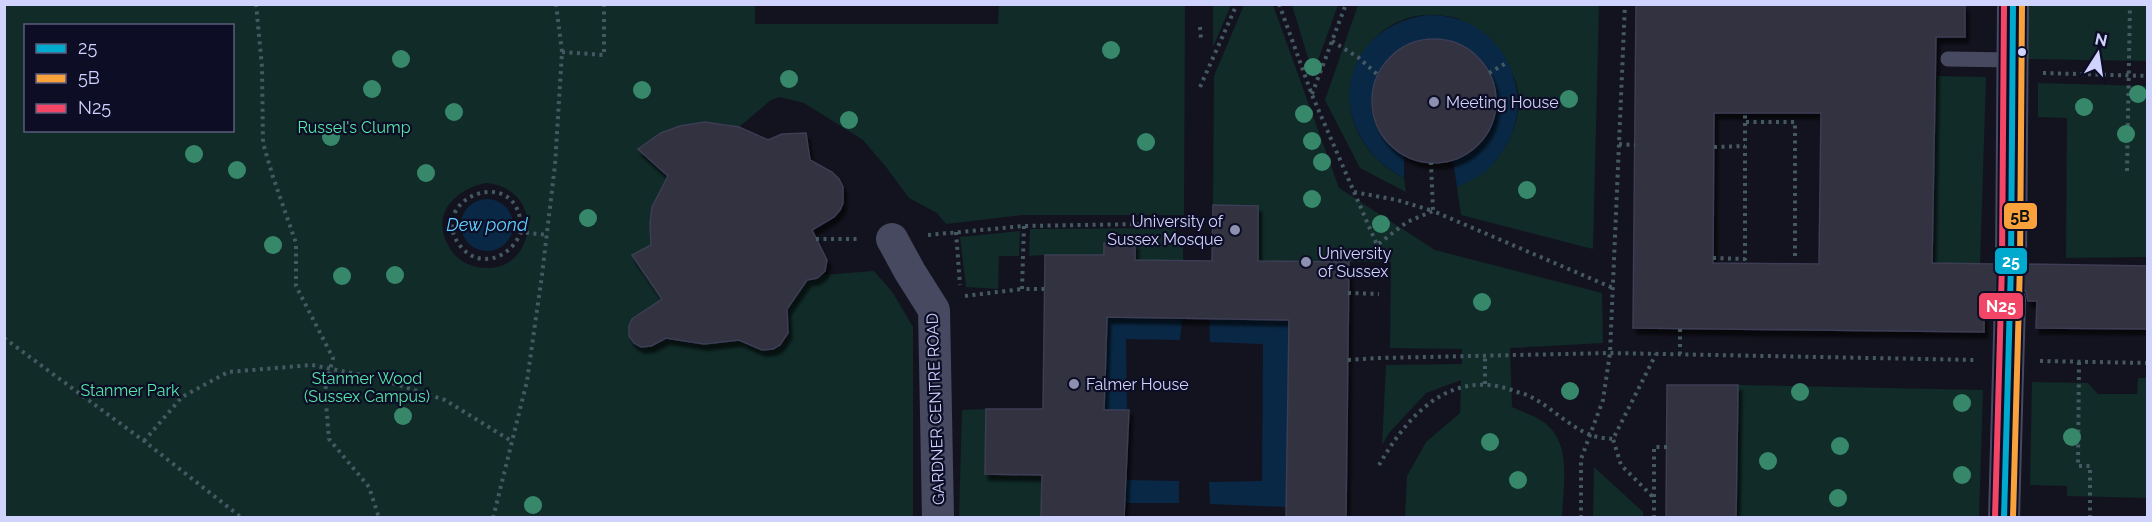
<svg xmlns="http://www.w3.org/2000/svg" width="2152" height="522" viewBox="0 0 2152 522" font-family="Raleway,sans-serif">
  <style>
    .green { fill: #102b28; fill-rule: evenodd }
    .water { fill: #092845 }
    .building { fill: #303041; stroke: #3d3d54; stroke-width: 1.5; fill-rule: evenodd; filter: url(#shadow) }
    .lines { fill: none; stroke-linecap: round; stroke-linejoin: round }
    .path { stroke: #455963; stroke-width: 4; stroke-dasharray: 3 4.5; stroke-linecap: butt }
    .service { stroke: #464960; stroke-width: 15 }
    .minor { stroke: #464960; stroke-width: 32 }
    .bus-1-casing { stroke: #0d0d25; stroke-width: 10 }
    .bus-2-casing { stroke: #0d0d25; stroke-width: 10 }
    .bus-3-casing { stroke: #0d0d25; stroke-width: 10 }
    .bus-1 { stroke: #00a9ce; stroke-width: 6 }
    .bus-2 { stroke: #f9a23c; stroke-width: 6 }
    .bus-3 { stroke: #f34667; stroke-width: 6 }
    .tree { fill: #37886b }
    .bus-dot { fill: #d1d3ff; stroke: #0d0d25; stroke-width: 2 }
    .poi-dot { fill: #8e90b1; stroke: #0d0d25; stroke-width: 2 }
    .labels { text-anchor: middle; stroke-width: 4.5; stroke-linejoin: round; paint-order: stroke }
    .poi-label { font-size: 16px; fill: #d1d3ff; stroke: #0d0d25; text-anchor: start }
    .park-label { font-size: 16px; fill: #54e8aa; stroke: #0d0d25 }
    .street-label { font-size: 16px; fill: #d1d3ff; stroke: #0d0d25 }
    .water-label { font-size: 18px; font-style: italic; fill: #5fd0ff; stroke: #0d0d25 }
    .line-badge { stroke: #0d0d25; stroke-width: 2 }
    .badge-label { font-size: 16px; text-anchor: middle; font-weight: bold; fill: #fff }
    .pale-badge-label { font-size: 16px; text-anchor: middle; font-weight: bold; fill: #111 }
  </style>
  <defs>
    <filter id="shadow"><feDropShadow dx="3.5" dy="6" stdDeviation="1.5" flood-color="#0009"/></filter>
  </defs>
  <rect width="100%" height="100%" fill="#13131f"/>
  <path class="green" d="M755,4V24H998L999,5H1185L1184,215H1022L946,224L937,213L909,198L886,167L863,140L804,103L780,97L771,100L739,127C694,115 677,128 639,150L671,178C636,210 656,255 667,294L654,314L643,312C630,316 625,327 632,340C642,350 655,349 663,335C691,345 715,346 743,338C766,365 802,341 785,312L807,279L822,275L874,271L893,293L913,327V517H5L4,5ZM26,26H232V130H26ZM486,183C550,189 535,279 477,267C464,264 454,257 448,245C431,214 455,189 486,183Z
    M1213,5H1231L1213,47Z
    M1244,5H1273L1339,188L1435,250L1602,293L1603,343L1510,348L1512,407C1522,412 1534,415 1542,421C1573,441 1563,486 1562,517H1405L1407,476L1426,442L1460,413L1461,380L1426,393L1389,433L1382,445L1386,365L1462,364V349L1390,348L1391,262L1258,261V206L1213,205L1214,76Z
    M1292,5H1338L1313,74Z
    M1358,5H1599L1593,249L1461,215L1457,187C1466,182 1477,178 1485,171C1510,150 1527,111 1514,77C1510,67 1495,56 1487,47C1479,39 1471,27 1462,21C1456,16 1444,16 1436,15C1389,11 1348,53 1350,100C1351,134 1374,163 1404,178L1406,192L1360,168L1325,100Z
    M2029,5H2147V61L2028,59Z
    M1936,76L1986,77L1980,264L1932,263Z
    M2038,83L2147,86V257L2066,258L2067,118L2038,117Z
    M1176,228V236H1183V260H1135V243H1105L1104,255H1045L1029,256L1030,229Z
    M1020,231L1019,256H999L998,289L966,287L960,237Z
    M2138,378H2147V498L2067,496V486L2030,485L2032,382L2088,383L2098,394H2137Z
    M1738,385L1983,390L1979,517L1737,518Z
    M986,409L985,474L1065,476L1041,517L959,518L962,410Z
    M1594,467L1643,512V517H1593Z"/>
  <path class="water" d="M1427,15C1438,15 1449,16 1460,20C1507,36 1531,93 1510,138C1504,151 1494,165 1482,174C1474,179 1465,183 1457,187L1453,160C1477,151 1494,132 1496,106C1497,87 1491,69 1477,56C1413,0 1322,104 1404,156V178C1323,136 1334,28 1427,15Z
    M461 225a26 26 0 1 1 52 0a26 26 0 1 1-52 0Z
    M1107,317L1182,319L1180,340L1126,339L1127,410H1104Z
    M1209,318L1289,320L1286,507L1210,504L1209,482L1262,481L1263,344L1210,342Z
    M1104,475H1126L1127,480L1179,481V503H1104Z"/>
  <path class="building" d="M1636,4H1965V37H1936L1932,263L1993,264L1996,273L2001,279L2010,282L2020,279L2027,273L2029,264L2148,266V329L2036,328L2037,301H2028L2026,292L2020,285L2010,282L2002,284L1995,290L1992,300H1984V332L1633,328ZM1714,113H1821L1819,264L1713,263Z
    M1372 101a62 62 0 1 1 124 0a62 62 0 1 1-124 0Z
    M705,122L739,127L768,140L782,134L806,133L810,160L832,172L839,179L843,187V203L840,210L834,217L812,230L827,260L825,271L817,278L807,280L787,309L788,333L780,345L773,349L762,350L739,340L704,344L666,338L651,346L641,347L634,343L629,336V326L632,319L662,299L632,255L651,245L650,224L652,207L668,176L638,149L661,133L680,126Z
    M1213,205L1258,206V261L1349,262L1346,518H1286L1289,320L1107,317L1104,410H1129L1124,518H1041L1042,475L985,474L986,409H1043L1045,255H1104V243H1135V260L1212,261Z
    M1667,385H1738L1736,518H1666Z"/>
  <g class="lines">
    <path class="path" d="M256,4L262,67L263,143L273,177L296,243V286L333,358L325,390L329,439L369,487L379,518
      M1279,4L1312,95L1377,245L1407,222L1433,211L1613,288
      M1200,27L1201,39
      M1332,41L1359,58L1378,75
      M562,52L604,55V4
      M1489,73L1508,62
      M2043,73L2148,76
      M1200,87L1237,4
      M1312,94L1346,4
      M1746,122H1795V256
      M1619,144L1635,145
      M1714,147L1745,146
      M2127,171L2130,4
      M1354,192L1397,200L1433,211L1431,163
      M1024,226L1022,289H1044
      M521,232C523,158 420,200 462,248C482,270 512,256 521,232L547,235
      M956,232L960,285
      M928,235L1024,226L1200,223
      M816,239H860
      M1713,258L1745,259V113
      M1348,293L1379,294
      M965,296L1022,289
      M1680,329V354
      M4,338L144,441L242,518
      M1348,360L1379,358L1610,353L1976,360
      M2040,361L2148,363
      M2079,362L2078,466H2090V518
      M1485,384V356
      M144,441L182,397L228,372L312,365L377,378L445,400L513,442
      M1379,465C1408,415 1449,369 1512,390C1519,393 1527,394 1533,398C1552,408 1571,428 1591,435C1598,438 1606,438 1613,439
      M1654,497V447H1667
      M493,518L527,381L542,275L555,165L562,52L556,4
      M1581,518V459L1603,400L1610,353L1625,4
      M1654,518V498L1621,465L1613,439L1656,354"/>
    <path class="service" d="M1948,59L2013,60"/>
    <path class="minor" d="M892,239L910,272L934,310L938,518
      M2011,264L2013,4
      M2004,518L2010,300"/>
    <g class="bus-1-casing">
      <path id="bus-1" d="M2004,518L2011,264L2013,4"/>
    </g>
    <g class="bus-2-casing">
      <path id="bus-2" d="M2013,518L2020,264L2022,4"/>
    </g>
    <g class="bus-3-casing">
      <path id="bus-3" d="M1995,518L2002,264L2004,4"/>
    </g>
    <use href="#bus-1" class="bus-1"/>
    <use href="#bus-2" class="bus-2"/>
    <use href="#bus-3" class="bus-3"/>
  </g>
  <g class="tree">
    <circle cx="1111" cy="50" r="9"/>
    <circle cx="401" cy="59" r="9"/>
    <circle cx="1313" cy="67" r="9"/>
    <circle cx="789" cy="79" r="9"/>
    <circle cx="372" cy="89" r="9"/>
    <circle cx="642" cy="90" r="9"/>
    <circle cx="2138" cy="94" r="9"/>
    <circle cx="1569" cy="99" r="9"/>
    <circle cx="2084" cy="107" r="9"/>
    <circle cx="454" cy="112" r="9"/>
    <circle cx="1304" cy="114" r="9"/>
    <circle cx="849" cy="120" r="9"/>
    <circle cx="2126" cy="134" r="9"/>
    <circle cx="331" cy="137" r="9"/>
    <circle cx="1312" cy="141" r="9"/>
    <circle cx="1146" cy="142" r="9"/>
    <circle cx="194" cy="154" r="9"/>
    <circle cx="1322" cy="162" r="9"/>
    <circle cx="237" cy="170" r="9"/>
    <circle cx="426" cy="173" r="9"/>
    <circle cx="1527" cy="190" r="9"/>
    <circle cx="1312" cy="199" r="9"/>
    <circle cx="588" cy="218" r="9"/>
    <circle cx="1381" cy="224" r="9"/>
    <circle cx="273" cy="245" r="9"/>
    <circle cx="395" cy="275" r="9"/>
    <circle cx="342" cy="276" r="9"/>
    <circle cx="1482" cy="302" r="9"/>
    <circle cx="1570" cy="391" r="9"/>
    <circle cx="1800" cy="392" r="9"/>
    <circle cx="1962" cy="403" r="9"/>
    <circle cx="403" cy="416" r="9"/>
    <circle cx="2072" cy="437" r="9"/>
    <circle cx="1490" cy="442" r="9"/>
    <circle cx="1840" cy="446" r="9"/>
    <circle cx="1768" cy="461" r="9"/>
    <circle cx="1962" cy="475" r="9"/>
    <circle cx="1518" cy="480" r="9"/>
    <circle cx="1838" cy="498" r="9"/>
    <circle cx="533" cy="505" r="9"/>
  </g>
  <circle class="bus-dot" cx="2022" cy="52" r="5"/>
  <g class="poi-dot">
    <circle cx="1434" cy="102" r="6"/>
    <circle cx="1235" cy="230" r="6"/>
    <circle cx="1306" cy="262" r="6"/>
    <circle cx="1074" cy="384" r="6"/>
  </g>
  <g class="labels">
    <g class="poi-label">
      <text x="1446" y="108">Meeting House</text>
      <text x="1223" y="227" text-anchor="end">University of<tspan x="1223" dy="18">Sussex Mosque</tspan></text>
      <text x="1318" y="259">University<tspan x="1318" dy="18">of Sussex</tspan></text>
      <text x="1086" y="390">Falmer House</text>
    </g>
    <g class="park-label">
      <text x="354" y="133">Russel's Clump</text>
      <text x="367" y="384">Stanmer Wood<tspan x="367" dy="18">(Sussex Campus)</tspan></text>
      <text x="130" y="396">Stanmer Park</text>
    </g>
    <g class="street-label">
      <text transform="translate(935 409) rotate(-92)" y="6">GARDNER CENTRE ROAD</text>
    </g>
    <g class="water-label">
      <text x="487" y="231">Dew pond</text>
    </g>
  </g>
  <g class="line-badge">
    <rect x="2003" y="202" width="35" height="28" rx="6" fill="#f9a23c"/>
    <rect x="1994" y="247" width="34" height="28" rx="6" fill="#00a9ce"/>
    <rect x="1978" y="292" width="46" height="28" rx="6" fill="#f34667"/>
  </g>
  <g class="badge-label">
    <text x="2011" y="267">25</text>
    <text x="2001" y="312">N25</text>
  </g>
  <g class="pale-badge-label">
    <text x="2020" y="222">5B</text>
  </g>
  <rect width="2152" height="522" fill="none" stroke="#d1d3ff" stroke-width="12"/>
  <rect x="24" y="24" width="210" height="108" fill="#0d0d25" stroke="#5b5c7c" stroke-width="1.5"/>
  <rect x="36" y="44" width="30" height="9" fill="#00a9ce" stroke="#5b5c7c" stroke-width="1.5"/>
  <text x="78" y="54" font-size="18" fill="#d1d3ff">25</text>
  <rect x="36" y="74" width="30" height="9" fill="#f9a23c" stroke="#5b5c7c" stroke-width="1.5"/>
  <text x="78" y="84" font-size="18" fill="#d1d3ff">5B</text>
  <rect x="36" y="104" width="30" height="9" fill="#f34667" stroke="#5b5c7c" stroke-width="1.5"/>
  <text x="78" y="114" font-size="18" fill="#d1d3ff">N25</text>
  <g transform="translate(2098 54) rotate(12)" stroke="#0d0d25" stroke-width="4.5" paint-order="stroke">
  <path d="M0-4.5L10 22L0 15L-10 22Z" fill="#d1d3ff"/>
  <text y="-9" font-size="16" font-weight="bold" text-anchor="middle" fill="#d1d3ff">N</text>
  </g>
</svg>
